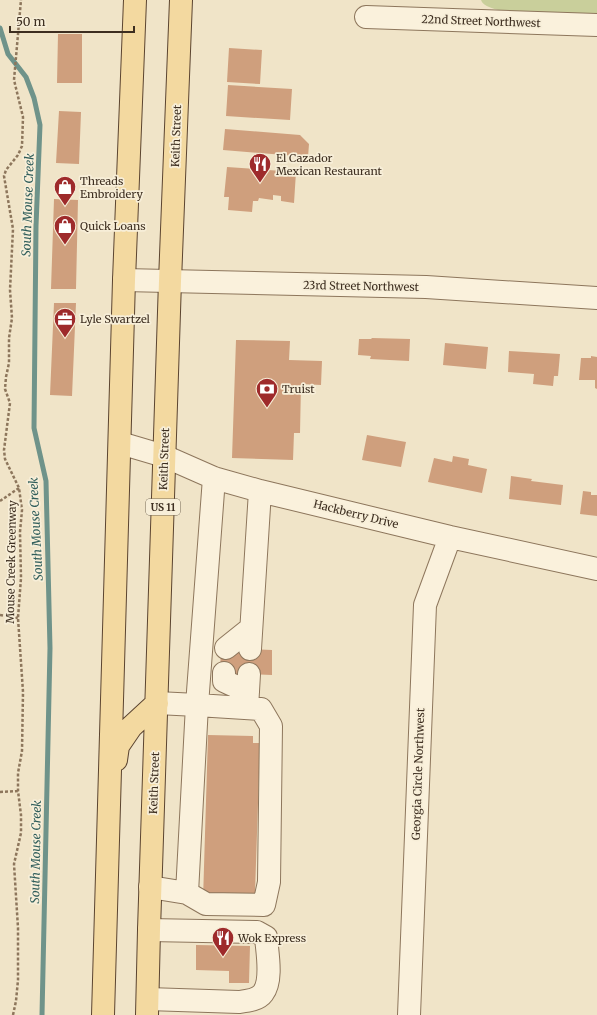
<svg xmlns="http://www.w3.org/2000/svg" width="597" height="1015" viewBox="0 0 597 1015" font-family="Merriweather,serif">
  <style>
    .green { fill: #c9cf9b }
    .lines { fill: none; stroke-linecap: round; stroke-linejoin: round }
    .stream { stroke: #6f938a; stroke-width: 5 }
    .building { fill: #cf9f7d }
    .minor-casing { stroke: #8d765c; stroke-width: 24 }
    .major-casing { stroke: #5b4430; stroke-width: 24 }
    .path { stroke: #8d765c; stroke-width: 2.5; stroke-dasharray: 3 2; stroke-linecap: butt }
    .minor { stroke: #faf1dc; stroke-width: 22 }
    .major { stroke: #f3d9a0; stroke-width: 22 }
    .labels { text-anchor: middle; stroke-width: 3.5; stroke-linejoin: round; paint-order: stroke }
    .shield { fill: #f7eed8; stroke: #756857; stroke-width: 1 }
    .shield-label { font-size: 10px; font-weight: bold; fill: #3d2e20 }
    .street-label { font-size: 11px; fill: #3d2e20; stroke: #f7eed8 }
    .poi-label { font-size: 11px; fill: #3d2e20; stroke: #f7eed8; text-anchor: start }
    .water-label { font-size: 12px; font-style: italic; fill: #2f5d5a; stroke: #f7eed8 }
  </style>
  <rect width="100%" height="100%" fill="#f0e4c8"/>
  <path class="green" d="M481,0H597V16C578,16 486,18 481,0Z"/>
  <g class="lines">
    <path class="stream" d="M0,28L8,54L26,77L34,98L40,125L36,226L34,428L46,481L50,648L42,1015"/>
  </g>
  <path class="building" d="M58,34H82V83H57Z
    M229,48L262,50L260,84L227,82Z
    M228,85L292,89L290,120L226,116Z
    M59,111L81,112L79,164L56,163Z
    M225,129L300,135L309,144L308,157L223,150Z
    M227,167L296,172L294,203L281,201V196L273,195V200L259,198L258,201H253L252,212L228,210L229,197H224Z
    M54,199L78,200L76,289H51Z
    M54,303H76L72,396L50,395Z
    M372,338L410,339L409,361L370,359L371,356L358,355L359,339H371Z
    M236,340L290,341L289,360L322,361L321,385L301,384L300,433H294L293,460L232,458Z
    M445,343L488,347L486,369L443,365Z
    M509,351L560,354L558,376H554L553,386L533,384L534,374L508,372Z
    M591,356L597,357V389L595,388V380H579L581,358H591Z
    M367,435L406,442L401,467L362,460Z
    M453,456L469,459L468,465L487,469L482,493L428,482L434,458L452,462Z
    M511,476L532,479L531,481L563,485L561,505L509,499Z
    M583,491L591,492V495H597V516L580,514Z
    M221,648L272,650V675L220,673Z
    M208,735L253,736V743H260L255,893H246V901L203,900Z
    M196,945L250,946L249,983H229V971L196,970Z"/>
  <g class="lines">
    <g class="minor-casing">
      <path id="minor" d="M366,17L597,25
        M124,280L426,287L597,298
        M120,443L164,456L214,478L260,491L450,537L597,569
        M226,648L251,628
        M250,649L260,491
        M224,673V681L248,692
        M157,703L197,705L214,478
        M247,708L249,674
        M150,887L187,893L206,904L264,905L269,882L271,726L261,709L197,705L187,893
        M148,999L239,1002C247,1001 258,1000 263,993C273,980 267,952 266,937L257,932L149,930
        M409,1015L425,605L450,537"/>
    </g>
    <g class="major-casing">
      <path id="major" d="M116,760L118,746L131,727L157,703
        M103,1015L124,280L135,0
        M147,1015L149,930L170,281L181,0"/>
    </g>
    <path class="path" d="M0,501L19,488
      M0,615L18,618
      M0,792L18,791
      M13,1015L16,1001L18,980V928L14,864L21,833V815L18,791V773L22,751L23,692L18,618L21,578L20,532L22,510L19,488L5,459L4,450L10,403L5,389L6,377L9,363V338L12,318L10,290L13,229L4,176L6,170L18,155L22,146L23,117L14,80L21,0"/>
    <use href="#minor" class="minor"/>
    <use href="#major" class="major"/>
  </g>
  <defs>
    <g id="restaurant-pin" transform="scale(1.15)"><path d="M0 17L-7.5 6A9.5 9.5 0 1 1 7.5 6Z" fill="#9e2a2b" stroke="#f7eed8"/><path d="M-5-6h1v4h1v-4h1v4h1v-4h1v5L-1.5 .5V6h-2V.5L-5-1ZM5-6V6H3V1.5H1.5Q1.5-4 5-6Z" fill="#fff"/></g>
    <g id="shop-pin" transform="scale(1.15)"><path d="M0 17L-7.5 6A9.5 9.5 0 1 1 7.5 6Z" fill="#9e2a2b" stroke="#f7eed8"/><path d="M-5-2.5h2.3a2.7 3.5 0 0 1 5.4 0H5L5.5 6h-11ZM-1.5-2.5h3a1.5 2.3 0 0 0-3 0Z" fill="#fff"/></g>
    <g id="office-pin" transform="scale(1.15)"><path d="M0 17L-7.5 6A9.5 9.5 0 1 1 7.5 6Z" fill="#9e2a2b" stroke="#f7eed8"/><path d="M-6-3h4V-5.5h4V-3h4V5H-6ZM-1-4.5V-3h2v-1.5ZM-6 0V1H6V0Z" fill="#fff"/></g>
    <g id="bank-pin" transform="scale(1.15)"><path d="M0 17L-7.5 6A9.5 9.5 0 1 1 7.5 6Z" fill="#9e2a2b" stroke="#f7eed8"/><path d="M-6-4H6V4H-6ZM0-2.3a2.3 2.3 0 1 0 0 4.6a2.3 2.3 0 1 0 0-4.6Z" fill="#fff"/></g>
  </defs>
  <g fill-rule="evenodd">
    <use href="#restaurant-pin" x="260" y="164"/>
    <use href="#shop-pin" x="65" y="187"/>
    <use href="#shop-pin" x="65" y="226"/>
    <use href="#office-pin" x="65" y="319"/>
    <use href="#bank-pin" x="267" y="389"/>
    <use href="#restaurant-pin" x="223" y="938"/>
  </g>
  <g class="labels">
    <rect class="shield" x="146" y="499" width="34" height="16" rx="3"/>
    <g class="shield-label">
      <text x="163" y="511">US 11</text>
    </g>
    <g class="street-label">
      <text transform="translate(481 21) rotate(2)" y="4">22nd Street Northwest</text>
      <text transform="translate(176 136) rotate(-88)" y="4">Keith Street</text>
      <text transform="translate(361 286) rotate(1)" y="4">23rd Street Northwest</text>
      <text transform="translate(164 459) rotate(-88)" y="4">Keith Street</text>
      <text transform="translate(356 514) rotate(14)" y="4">Hackberry Drive</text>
      <text transform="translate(11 562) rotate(-89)" y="4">Mouse Creek Greenway</text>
      <text transform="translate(418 774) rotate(-88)" y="4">Georgia Circle Northwest</text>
      <text transform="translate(154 783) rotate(-88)" y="4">Keith Street</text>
    </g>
    <g class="poi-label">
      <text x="276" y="162">El Cazador<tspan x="276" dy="13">Mexican Restaurant</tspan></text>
      <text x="80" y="185">Threads<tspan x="80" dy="13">Embroidery</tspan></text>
      <text x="80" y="230">Quick Loans</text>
      <text x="80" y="323">Lyle Swartzel</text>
      <text x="282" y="393">Truist</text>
      <text x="238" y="942">Wok Express</text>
    </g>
    <g class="water-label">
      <text transform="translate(28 205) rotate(-88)" y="4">South Mouse Creek</text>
      <text transform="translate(36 529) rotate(-93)" y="4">South Mouse Creek</text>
      <text transform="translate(36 852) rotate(-89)" y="4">South Mouse Creek</text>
    </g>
  </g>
  <path d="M10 26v6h124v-6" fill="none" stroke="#3d2e20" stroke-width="2"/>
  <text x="16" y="26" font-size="12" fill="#3d2e20" stroke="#f7eed8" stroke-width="3" paint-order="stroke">50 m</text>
</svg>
